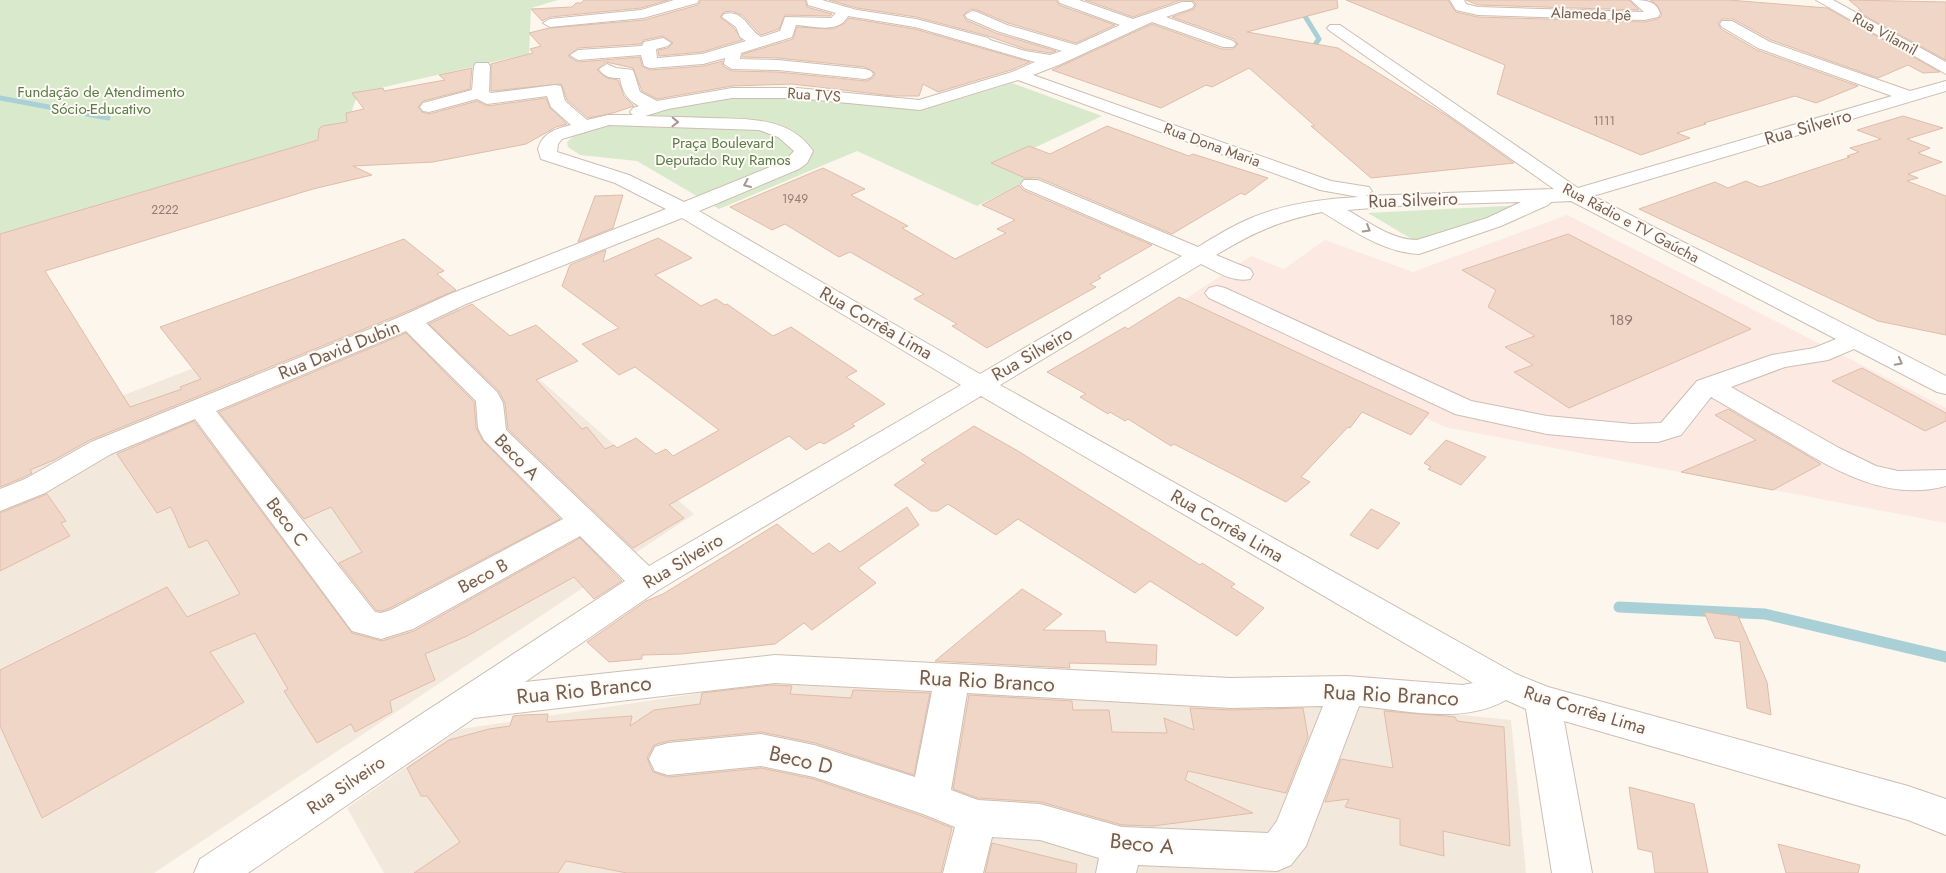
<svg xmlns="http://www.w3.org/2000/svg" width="1946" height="873" viewBox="0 0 1946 873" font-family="Jost,sans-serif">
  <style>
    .residential { fill: #f3e8dc }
    .commercial { fill: #fbe9e2 }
    .green { fill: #d9e9cc }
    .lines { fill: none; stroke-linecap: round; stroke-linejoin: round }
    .stream-far1 { stroke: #a9d0d6; stroke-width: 5 }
    .stream { stroke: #a9d0d6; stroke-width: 11 }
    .building { fill: #efd6c7; stroke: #e1bca8 }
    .minor-casing { stroke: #cebeb3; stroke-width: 2 }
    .minor { fill: #fff; fill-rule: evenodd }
    .oneway { stroke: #a6968e }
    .labels { text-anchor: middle; stroke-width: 4; stroke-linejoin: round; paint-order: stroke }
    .far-number-label { font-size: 12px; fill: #947b6e }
    .far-street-label { font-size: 15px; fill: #765d51; stroke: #fefaf4 }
    .far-park-label { font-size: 15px; fill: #597b49; stroke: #fefaf4 }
    .number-label { font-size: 15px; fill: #947b6e }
    .street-label { font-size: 18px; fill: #765d51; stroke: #fefaf4 }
    .near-street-label { font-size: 21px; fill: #765d51; stroke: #fefaf4 }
  </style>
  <rect width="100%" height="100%" fill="#fcf6ed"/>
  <path class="residential" d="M424,279L694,514L154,873H0V443Z
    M761,684L1315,700L1511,720L1526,873H384L347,808L461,729Z"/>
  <path class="commercial" d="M1567,215L1946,408V523L1445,427L1181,302L1251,256L1284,269L1325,240L1413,272Z"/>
  <path class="green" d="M0,0H558L531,8L529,54L358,93L344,133L0,234Z
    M1012,83L1102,116L1013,158L1045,172L977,206L857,151L719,209L637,161L580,155L568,147L567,142L576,134L594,128L674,107L734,98L783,97L923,110Z
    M1524,205L1420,244L1368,213Z"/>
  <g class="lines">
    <path class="stream-far1" d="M1295,0L1319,39L1309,53
      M0,98L108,118"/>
    <path class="stream" d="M1619,607L1765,614L1946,657"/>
  </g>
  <path class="building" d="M584,0H668L641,8L550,17L542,21L531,9L572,7L576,3H581Z
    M701,0H805L807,7L832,14L830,16L785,15L779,29L761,35L742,15L731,11L724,12L720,17L734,28L742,40L702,52L659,56L658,50L668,48L673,43L663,36L644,40L641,44L578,48L568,56L578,62L640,57L642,66L650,70L703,66L723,61V66L732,71L778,72L866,81L873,78L875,73L865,67L778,58L742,57L743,54L793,39L797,27L833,29L845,23L849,18L915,29L1030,62L1011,70L938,92L923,84L919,96H893L792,84L732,86L657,99L642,91L633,68L606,62L597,70L607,78L618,80L624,96L634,106L613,113L588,118L567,100L561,84L491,91V64L533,53L530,49L541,46L529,33L549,28L644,20L698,5Z
    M829,0H1056L1059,5L1115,25L1076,43L1008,23L977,10L971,9L963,15L966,20L996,33L1056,51L1050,53L1025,49L988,36L916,17L857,8Z
    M1085,0H1337L1338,8L1247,32L1338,48L1449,117L1514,163L1371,178L1311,126H1315L1249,68L1212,87L1206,85L1161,108L1052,70L1152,24L1222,49H1233L1238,44L1234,39L1172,17L1194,9L1196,4L1192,0H1181L1133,17Z
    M1346,0H1448L1456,12L1478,17L1644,22L1658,19L1662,15L1657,5L1650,0H1729L1827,8L1940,72L1923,73L1908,65L1878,78L1771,40L1733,19H1722L1718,23L1721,29L1757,50L1858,86L1816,103L1795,96L1704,123L1706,124L1677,133L1690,138L1641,155L1497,94L1505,65Z
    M1466,0H1629L1639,10L1478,5Z
    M1849,0L1946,2V60L1856,11H1862Z
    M472,68L470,89L423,101L418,107L422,112L429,114L477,101L487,106L546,98L550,108L567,124L556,127L526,144L433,162L353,166L372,175L313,189L45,271L130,407L182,389L180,387L201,379L160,327L404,239L444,271L437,274L456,290L401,314L90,440L54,460L30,470L32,473L24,477L0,487V234L318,140L319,129L322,126L347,122L346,113L364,109L352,93L383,88L384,91L445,80L439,75Z
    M1903,116L1943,128L1907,139L1930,148L1918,153L1942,162L1908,174L1918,178L1907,181L1946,196V335L1878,321L1639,209L1715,182L1728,188L1746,181L1760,187L1850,157L1847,156L1859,152L1850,148L1881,139L1857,130Z
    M1107,126L1189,156L1193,154L1268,178L1245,195L1241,193L1172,234L1039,178H1025L991,163L1029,146L1050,154Z
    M823,168L865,189L851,195L908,226L902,228L955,259L1006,233L997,229L1015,220L982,205L1019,185L1023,190L1152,245L1098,276L1101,278L1090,284L1096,287L987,348L952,326L957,324L914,299L924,294L850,252L839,257L785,224L772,230L730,207Z
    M623,195L613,228L578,242L595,196Z
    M1568,234L1715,310L1751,329L1569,408L1514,372L1533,365L1505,347L1535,336L1488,307L1496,290L1462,270Z
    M658,238L692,258L655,275L701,306L716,299L725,305L727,304L773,336L791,327L857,371L846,377L885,404L852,424L855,426L824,444L820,442L806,450L789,436L669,505L684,518L633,548L508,429L505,403L499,391L429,324L472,304L510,336L536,325L578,361L536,380L582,429L587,427L605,449L614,445L617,448L636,438L656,454L666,449L673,456L719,430L635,367L619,375L582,344L619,328L562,286L570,265L606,250L603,262Z
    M1179,297L1322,364L1429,413L1411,435L1362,412L1350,428L1348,427L1301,477L1310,482L1286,502L1174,444L1171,446L1128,419L1125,421L1110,412L1108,414L1080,397L1086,394L1047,372L1125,327L1128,329Z
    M406,333L474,402L476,428L483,441L560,519L390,608L381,611L376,610L339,563L362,552L331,507L304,519L219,412Z
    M1862,368L1946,413V421L1925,431L1832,381Z
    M1728,409L1805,454L1821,464L1773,490L1681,472L1756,440L1715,415Z
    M194,421L352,633L382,641L414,631L580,538L622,581L594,599L574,577L467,636L425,654L435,680L390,701L392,712L355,732L351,724L317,743L284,691L288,689L255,633L210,652L244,702L42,818L0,726V670L167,587L187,617L240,594L207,540L189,548L171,507L157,513L117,454Z
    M974,426L1018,451L1200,565L1202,563L1235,584L1231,587L1264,608L1237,636L1150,581L1135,593L1018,519L996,535L948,504L938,511H931L894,485L926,463L921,460Z
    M1446,440L1486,457L1461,485L1428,469L1431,467L1424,463Z
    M47,494L66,521L61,523L70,536L0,571V513Z
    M907,507L919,525L858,568L876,583L812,630L804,623L775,644L681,654L642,655V659L609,662L587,642L646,601L663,594L777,524L813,554L829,543L840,552Z
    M1371,509L1400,523L1378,549L1350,535Z
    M1022,589L1062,614L1043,630L1105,631L1106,642L1157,645L1156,665L1069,663L1070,668L935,661Z
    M1704,612L1738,616L1767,682L1771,715L1747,708L1740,642L1715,638Z
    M771,685L792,686L790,694L851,698L853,690L930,693L914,775L815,743L761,732L668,741L654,745L647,758L653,772L668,777L761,768L814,779L922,816L952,828L941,873H627L566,861L558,873H414L460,842L427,796H421L407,768L449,740L489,729L510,726L513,716L522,715L548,714L547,722L632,716L630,726L654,710L700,704L702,693Z
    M969,695L1072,701L1073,710H1109L1112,732L1167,733L1164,718L1194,730L1190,708L1231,710L1303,708L1308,737L1286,793L1188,771L1185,780L1253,813L1153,826L1122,825L1041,802L978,798L953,789Z
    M1384,711L1446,716L1455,717L1457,721L1504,727L1510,846L1443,831L1444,856L1400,845V819L1345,807L1349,799L1325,802L1341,759L1393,768Z
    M1629,787L1694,804L1708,873H1655L1652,852L1638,849Z
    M992,843L1077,864L1076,873H985Z
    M1778,844L1860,865L1858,873H1786Z"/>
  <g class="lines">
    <g class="minor-casing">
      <path id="minor" d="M674,0H699L697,3L643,18L550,27L543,23L550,19L641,10Z
        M807,0H822L857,10L916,19L988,38L990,40L1025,51L1050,55L1062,51L997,31L967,18L965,15L972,11L977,12L1007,25L1076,45L1120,25L1060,3L1058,0H1079L1133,19L1182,2H1192L1194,5L1192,8L1166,17L1233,41L1236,44L1233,47H1223L1152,22L1061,64L1033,75L1331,181L1369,187L1372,191L1366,196L1554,189L1330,31L1327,28L1330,25H1340L1578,188L1892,96L1758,48L1722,27L1720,24L1722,21H1732L1770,42L1910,91L1946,81V91L1593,196L1946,376V394L1937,392L1854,349L1828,360L1785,367L1731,387L1839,448L1876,466L1898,471L1946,470V486C1888,502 1836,471 1788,442C1762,427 1737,412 1711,397L1681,435L1658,442H1632L1547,434L1455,414L1209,298L1205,293L1209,288L1217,286L1225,288L1471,401L1547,416L1632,424L1661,423L1697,381L1772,355L1814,348L1836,339L1571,201L1551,202L1548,205L1501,226L1419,254C1382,252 1353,230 1322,212C1279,221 1254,232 1216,255L1250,269L1253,274L1250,279C1233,283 1216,271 1201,264L1000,385L1516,674L1548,687L1908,786L1946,799V835L1908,820L1564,721L1592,873H1552L1526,709L1506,700C1462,725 1406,710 1359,706L1306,846L1291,865L1277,871L1138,865L1136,873H1096L1099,858L1040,840L992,837L983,873H943L955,827L923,814L814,777L761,766L668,775L655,771L649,759L655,747L668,743L761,734L814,745L915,777L932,691L775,683L474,718L248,873H194L200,859L625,581L580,536L413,629L381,639L352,631L195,419L111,454L45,493L0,511V489L25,479L91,442L402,316L450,294L666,209L615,183L541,159L538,149C543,132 556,129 571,125L551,107L547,96L487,104L477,99L429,112L423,111L420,107L423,103L472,90L474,66L476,63H488L490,66L489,92L491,93L555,85L561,86L565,101L587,120L608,115H633L630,112L633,108L639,106C627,100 622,91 620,78C610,78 604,77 599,69L607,64L616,68L633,70L640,92L657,101L732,88H797L919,100L1012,72L1035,62L915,27L848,16C839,34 813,26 796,25L792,37L741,53L740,59L778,60L865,69L871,71L873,74L871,77L865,79L778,70L732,69L724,64L725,58L703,64L650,68L644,66L641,55L578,60L570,55L578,50L642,46L644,42L663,38L671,43L668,46L656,49L657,58L702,54L746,41L740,37L736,27L722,17L724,14C743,9 748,29 761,37L780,31L785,17L831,18L836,13L808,5ZM1018,80L1320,190L1359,197C1318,199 1275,205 1238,224C1224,231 1211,239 1198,247L1038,180H1024L1021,184L1024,188L1182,256L980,374L699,211L799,169L807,163L813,151C790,117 748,119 711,118C689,117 667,117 645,116L668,109L732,98H797L920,110ZM609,125L759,130L778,137L794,151L785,161L684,202L629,175L557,152L558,144L562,139ZM1521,202L1487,218L1417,240C1392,240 1369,222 1347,210L1410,205ZM682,218L961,385L649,566L506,430L503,403L497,392L426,323L466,304ZM406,331L476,401L478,428L484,440L563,519L391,610L381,613L375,612L216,411ZM981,396L1473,683L1463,685L1347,676L1231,678L775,655L525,682L657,591ZM967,693L1231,708L1323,706L1277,821L1268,833L1122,827L1040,804L978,800L951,790Z
        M1450,0H1464L1466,4L1478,7L1644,12L1631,0C1643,0 1657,0 1660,14L1658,17L1644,20L1478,15L1456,10Z
        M1816,0H1833L1946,62V74Z"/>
    </g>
    <use href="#minor" class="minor"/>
  </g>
  <defs><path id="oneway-chevron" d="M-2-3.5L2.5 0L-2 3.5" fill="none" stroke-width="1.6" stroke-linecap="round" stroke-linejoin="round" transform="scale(1.25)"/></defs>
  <g class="oneway">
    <use href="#oneway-chevron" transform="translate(675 122) rotate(2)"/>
    <use href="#oneway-chevron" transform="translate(747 184) rotate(157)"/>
    <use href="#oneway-chevron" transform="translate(1367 229) rotate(30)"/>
    <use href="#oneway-chevron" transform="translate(1899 362) rotate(28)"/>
  </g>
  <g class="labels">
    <g class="far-number-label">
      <text x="1604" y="125">1111</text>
      <text x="795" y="203">1949</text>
      <text x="165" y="214">2222</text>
    </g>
    <g class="far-street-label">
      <text transform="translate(1591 14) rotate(2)" y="5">Alameda Ipê</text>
      <text transform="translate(1885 34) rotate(29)" y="5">Rua Vilamil</text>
      <text transform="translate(814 95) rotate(4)" y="5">Rua TVS</text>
      <text transform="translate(1212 145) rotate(20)" y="5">Rua Dona Maria</text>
      <text transform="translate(1631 223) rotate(28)" y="5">Rua Rádio e TV Gaúcha</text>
    </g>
    <g class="far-park-label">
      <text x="101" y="97">Fundação de Atendimento<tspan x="101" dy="17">Sócio-Educativo</tspan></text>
      <text x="723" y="148">Praça Boulevard<tspan x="723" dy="17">Deputado Ruy Ramos</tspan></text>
    </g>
    <g class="number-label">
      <text x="1621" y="325">189</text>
    </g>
    <g class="street-label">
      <text transform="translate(1808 127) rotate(-16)" y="6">Rua Silveiro</text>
      <text transform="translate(1413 200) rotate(-2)" y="6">Rua Silveiro</text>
      <text transform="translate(876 323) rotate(30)" y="6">Rua Corrêa Lima</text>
      <text transform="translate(339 350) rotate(-22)" y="6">Rua David Dubin</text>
      <text transform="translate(1032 354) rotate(-30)" y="6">Rua Silveiro</text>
      <text transform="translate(517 457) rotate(46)" y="6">Beco A</text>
      <text transform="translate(287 522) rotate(53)" y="6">Beco C</text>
      <text transform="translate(1227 526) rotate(30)" y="6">Rua Corrêa Lima</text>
      <text transform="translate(683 561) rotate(-31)" y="6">Rua Silveiro</text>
      <text transform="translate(483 576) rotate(-28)" y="6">Beco B</text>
      <text transform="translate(1585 710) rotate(17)" y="6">Rua Corrêa Lima</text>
      <text transform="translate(346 785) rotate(-34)" y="6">Rua Silveiro</text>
    </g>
    <g class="near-street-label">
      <text transform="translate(987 681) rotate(3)" y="7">Rua Rio Branco</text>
      <text transform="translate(584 690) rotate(-6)" y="7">Rua Rio Branco</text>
      <text transform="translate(1391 695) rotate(3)" y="7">Rua Rio Branco</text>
      <text transform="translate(801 760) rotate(13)" y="7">Beco D</text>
      <text transform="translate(1142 844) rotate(6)" y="7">Beco A</text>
    </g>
  </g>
</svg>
